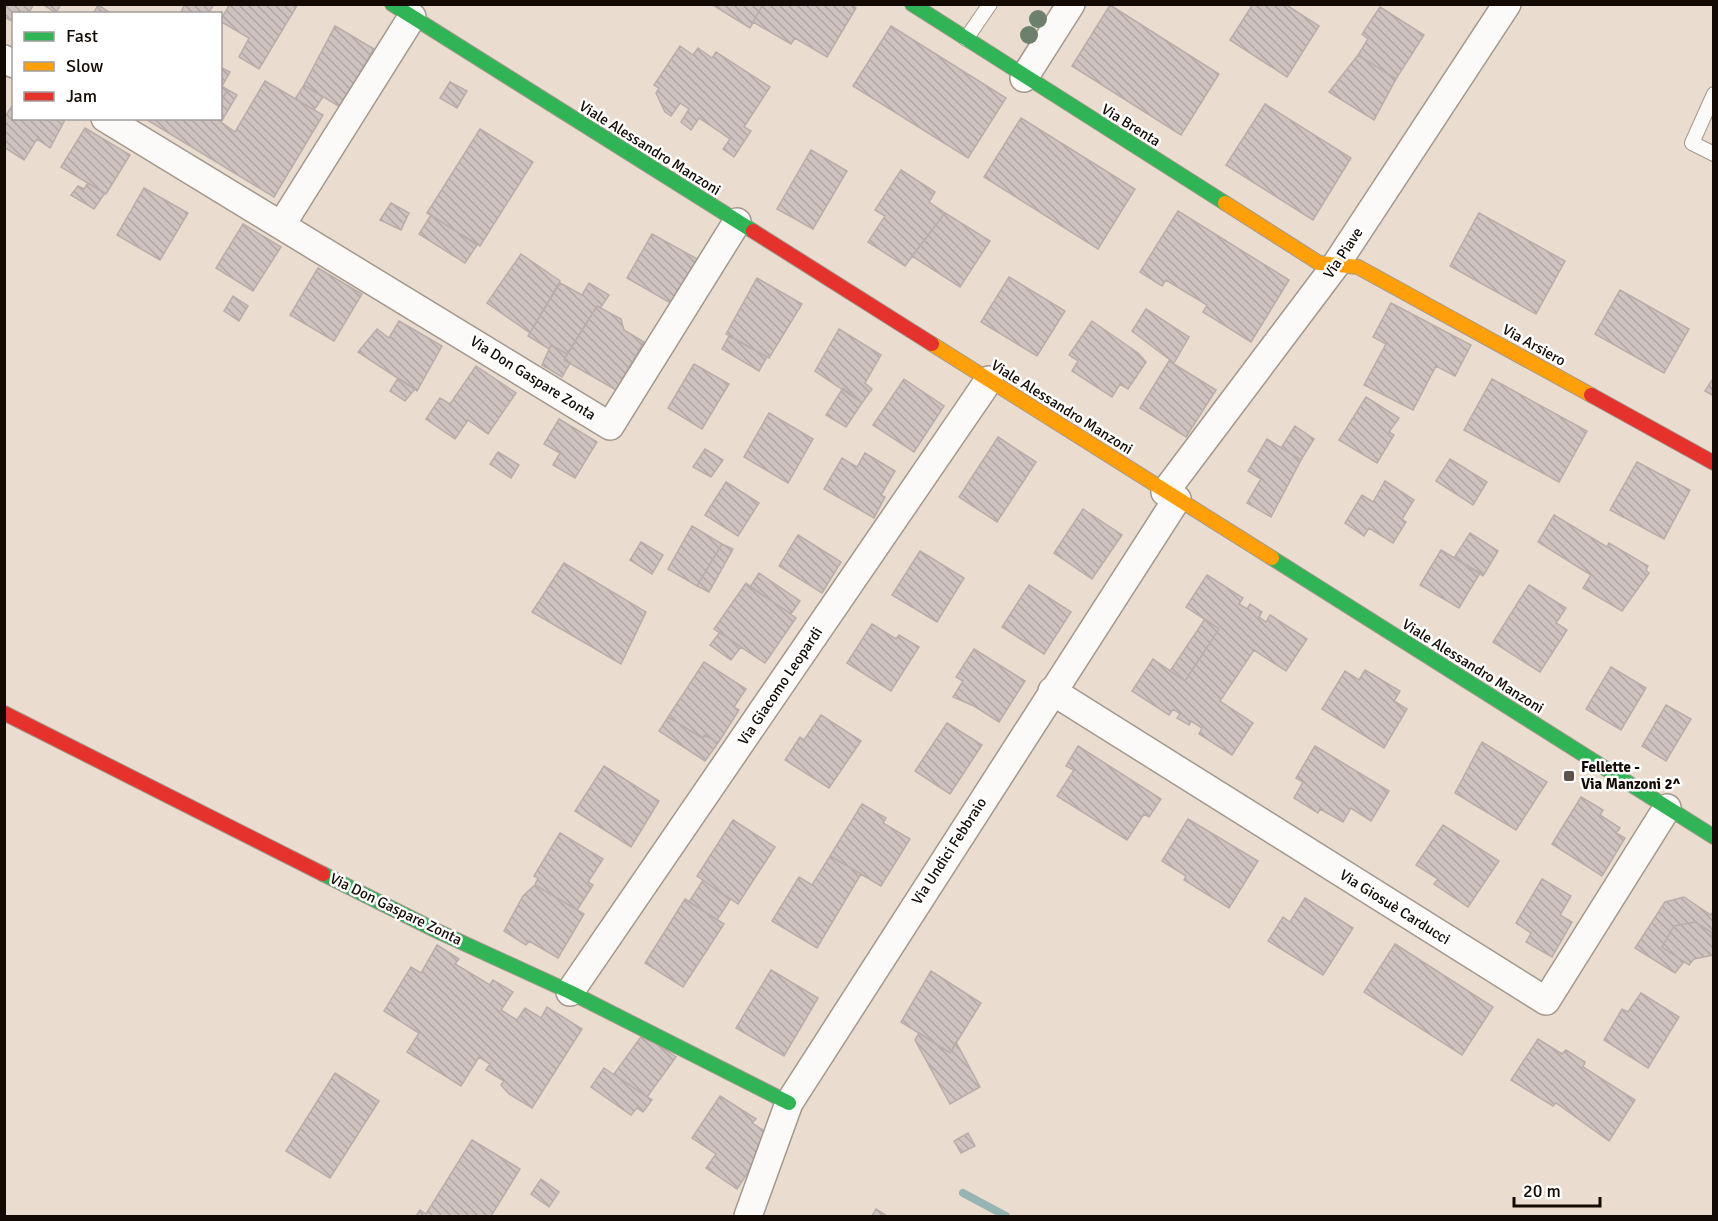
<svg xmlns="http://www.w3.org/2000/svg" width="1718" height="1221" viewBox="0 0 1718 1221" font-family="Signika,sans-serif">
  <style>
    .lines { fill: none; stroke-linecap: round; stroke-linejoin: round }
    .stream { stroke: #97b4b4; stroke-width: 8 }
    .building { fill: url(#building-back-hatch); stroke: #b9adaa; stroke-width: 1.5 }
    .lane-casing { stroke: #a2988d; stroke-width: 16 }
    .street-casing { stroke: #a2988d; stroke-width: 30 }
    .fast-casing { stroke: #a2988d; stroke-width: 16 }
    .slow-casing { stroke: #a2988d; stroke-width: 16 }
    .jam-casing { stroke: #a2988d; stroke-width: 16 }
    .lane { stroke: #fcfaf8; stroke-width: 14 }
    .street { stroke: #fcfaf8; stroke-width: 27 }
    .fast { stroke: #30b455; stroke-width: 14 }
    .slow { stroke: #ff9f0a; stroke-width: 14 }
    .jam { stroke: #e5322d; stroke-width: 14 }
    .tree { fill: #6c806d }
    .poi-dot { fill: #5e544a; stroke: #fff; stroke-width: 2 }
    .labels { text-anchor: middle; stroke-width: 5; stroke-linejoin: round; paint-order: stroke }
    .street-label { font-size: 15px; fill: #120a03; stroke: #fff }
    .poi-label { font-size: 15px; font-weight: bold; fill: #120a03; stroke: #fff; text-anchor: start }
  </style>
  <defs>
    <pattern id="building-back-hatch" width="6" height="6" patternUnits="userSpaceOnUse" patternTransform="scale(1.5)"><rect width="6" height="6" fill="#cfc3c0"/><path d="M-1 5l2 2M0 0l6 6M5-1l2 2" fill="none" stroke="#b1a6a3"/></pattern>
  </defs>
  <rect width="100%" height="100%" fill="#eadcce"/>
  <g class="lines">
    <path class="stream" d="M963,1193L1006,1216"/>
  </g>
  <path class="building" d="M4,4H34L28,14H14V22L4,17Z
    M42,4H61L56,13Z
    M185,4H214L208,14H180Z
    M230,4H298L259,69L239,57L249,38L220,21Z
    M711,4H763L750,28Z
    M763,4H851L856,8L827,57L795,38L791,44L753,22Z
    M1253,4H1285L1319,26L1287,77L1230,40Z
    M98,5L112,14H93Z
    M1110,5L1219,74L1181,135L1072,66Z
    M1380,7L1424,35L1396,79L1358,55L1368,39L1362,34Z
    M335,26L374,49L340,107L304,85Z
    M891,26L1006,98L968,158L853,86Z
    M680,46L693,55L698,48L712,58L716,52L770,87L744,127L751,131L734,157L723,149L730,139L699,118L691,130L681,122L689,109L680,103L671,116L665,112L656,93L659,88L654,85Z
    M1358,55L1396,79L1374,120L1329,92Z
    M220,67L230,72L222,86L220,85Z
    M265,81L323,115L274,197L144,118H220V102L228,90L237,95L221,122L235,132Z
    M450,82L467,91L457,108L440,98Z
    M220,85L228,90L220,102Z
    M304,85L323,97L314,110L295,99Z
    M14,103V118H66L50,148L37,139L24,160L4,147V118Z
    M1265,104L1351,158L1313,220L1226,165Z
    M1021,118L1135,189L1098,249L984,177Z
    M85,128L130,155L106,194L61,167Z
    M480,129L533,162L480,246L427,213Z
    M811,150L847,171L813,229L777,209Z
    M901,170L935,192L929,202L945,213L905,266L868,242L885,216L875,210Z
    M88,183L105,193L94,209L71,195L78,186L84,189Z
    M144,188L188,213L160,260L117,235Z
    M391,203L409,213L401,230L380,220Z
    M1178,211L1289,280L1251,342L1203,312L1207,305L1166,280L1162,286L1140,272Z
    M945,213L990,241L960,287L912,256Z
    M1479,213L1565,261L1536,314L1450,266Z
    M431,215L477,245L465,263L419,234Z
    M243,224L281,247L253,291L216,268Z
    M652,234L699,260L674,305L627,278Z
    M521,254L560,281L530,333L487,303Z
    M318,268L362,294L334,341L290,315Z
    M1009,277L1065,311L1037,356L981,322Z
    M757,278L802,304L769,358L726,334Z
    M560,283L582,295L589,283L609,295L601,307L597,306L567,354L551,345L549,349L528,336Z
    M1620,290L1689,329L1664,373L1595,334Z
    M233,296L248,306L239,321L224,311Z
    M1391,303L1471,345L1455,376L1436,366L1413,410L1364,385L1386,344L1373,337Z
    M597,306L621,319L624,330L644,342L616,390L564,360Z
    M1146,309L1189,337L1174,363L1132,331Z
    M399,321L442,346L417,391L358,352L377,329L389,338Z
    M1092,321L1138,353L1146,362L1128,389L1120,384L1112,397L1072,371L1078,361L1069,355Z
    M839,329L881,355L865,383L872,389L862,403L815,371Z
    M729,336L767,357L759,371L722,349Z
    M551,345L567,354L564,360L570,363L562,377L542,365Z
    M1169,361L1216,390L1186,437L1140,408Z
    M694,364L729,384L702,429L668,408Z
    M476,366L516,393L488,434L468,420L455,439L426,419L440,398L450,404Z
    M1714,377V396L1705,391Z
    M398,378L415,389L405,401L390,391Z
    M904,379L944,406L914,452L873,425Z
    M1492,379L1587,431L1559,482L1464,430Z
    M843,388L862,403L846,427L826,415Z
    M1366,397L1399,418L1389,432L1394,435L1377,463L1339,440Z
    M769,413L813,439L788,483L744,457Z
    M559,419L597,442L575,478L553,465L560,453L544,444Z
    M1295,426L1314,439L1301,460L1281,448Z
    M998,437L1036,462L997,522L959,497Z
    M1267,439L1301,460L1271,517L1247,503L1261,479L1248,471Z
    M705,449L723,460L711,477L693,467Z
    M498,452L519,465L511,478L490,464Z
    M865,453L895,471L881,495L885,497L874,518L824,489L842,458L857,467Z
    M1450,459L1487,482L1473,505L1436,481Z
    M1637,462L1690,490L1664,539L1610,510Z
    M1385,481L1414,500L1402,519L1406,522L1393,543L1369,528L1364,536L1345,523L1362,495L1373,502Z
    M726,482L759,503L738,536L705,515Z
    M1083,509L1122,535L1092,579L1054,553Z
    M1554,515L1607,547L1609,543L1648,566L1646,570L1649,573L1622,611L1583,588L1591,575L1538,542Z
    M692,526L722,544L697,586L668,569Z
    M1470,533L1498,551L1483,576L1454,558Z
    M798,535L841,562L822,593L779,566Z
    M641,542L663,555L652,574L630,560Z
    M722,544L733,549L709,592L697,586Z
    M1441,550L1480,573L1459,608L1420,585Z
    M920,551L964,578L937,622L892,595Z
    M564,563L646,612L621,664L532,612Z
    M759,573L800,601L791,614L750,587Z
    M1207,575L1243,598L1239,604L1247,609L1250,604L1262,612L1259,617L1266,622L1270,615L1307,639L1286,671L1254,650L1220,701L1253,723L1232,755L1199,734L1202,728L1191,721L1189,725L1177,718L1180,714L1173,709L1169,715L1132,691L1153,659L1185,681L1219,629L1186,607Z
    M746,583L796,618L765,663L714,629Z
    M1029,585L1071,612L1044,654L1002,627Z
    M1529,585L1566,608L1556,623L1567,630L1540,672L1493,642Z
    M1205,619L1219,629L1185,681L1170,671Z
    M872,624L896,639L899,635L919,647L891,691L847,663Z
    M720,632L741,647L731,660L710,645Z
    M974,649L1025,681L999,722L974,706L953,697L963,681L956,677Z
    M704,662L746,689L734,707L739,710L718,743L705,735L702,738L668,717Z
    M1611,667L1646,688L1621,730L1586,709Z
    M1365,670L1400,691L1394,701L1407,709L1384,748L1322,709L1345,671L1359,680Z
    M1666,705L1691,719L1666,761L1642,746Z
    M821,715L861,741L829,788L785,760L800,737L804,740Z
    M668,717L702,738L705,735L718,743L705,761L659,731Z
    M947,723L982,745L950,794L915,771Z
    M1482,742L1547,782L1516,830L1455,793Z
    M1078,746L1161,799L1149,817L1144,814L1127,840L1057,796L1074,770L1066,766Z
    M1315,746L1389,791L1371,821L1351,808L1343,822L1320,809L1318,813L1294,798L1303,782L1296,778Z
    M604,766L659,801L631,847L575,811Z
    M1581,797L1603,810L1600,815L1620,828L1616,833L1625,838L1602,876L1552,844Z
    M862,804L886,818L883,823L910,839L881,886L830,856Z
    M1188,819L1258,861L1229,908L1184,880L1186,876L1162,861Z
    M733,820L775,847L738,904L697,876Z
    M1443,825L1499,861L1468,907L1434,884L1438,879L1416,865Z
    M560,833L603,859L588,882L593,885L577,910L535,885L538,878L534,876Z
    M830,856L861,874L817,948L772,921L799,877L812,885Z
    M1542,879L1571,896L1560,915L1572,922L1552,957L1526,942L1531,933L1516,923Z
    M703,880L730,900L717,920L689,902Z
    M535,885L584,914L558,958L529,941L526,945L504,931L523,896Z
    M1684,897L1711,915L1714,910V945L1711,932L1695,922L1674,926L1662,947L1684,962L1675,973L1635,948L1665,902Z
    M1305,898L1353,928L1323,975L1268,941L1283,917L1290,922Z
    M685,899L724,924L683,987L645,963Z
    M1695,922L1711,932L1714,955L1694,959L1689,965L1662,947L1674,926Z
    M1395,944L1493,1007L1462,1055L1364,992Z
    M437,945L459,959L455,964L490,985L493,980L513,992L501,1010L517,1020L525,1008L541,1018L547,1007L582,1029L532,1108L509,1094L501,1085L504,1081L486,1070L490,1064L479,1057L461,1086L407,1052L419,1033L384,1011L411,967L421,973Z
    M771,970L818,998L784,1056L736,1028Z
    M931,971L981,1003L950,1053L901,1022Z
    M1641,993L1679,1017L1648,1068L1604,1040L1622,1009L1628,1012Z
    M919,1033L950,1053L956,1042L980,1087L950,1104L915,1040Z
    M643,1034L676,1057L647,1097L614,1074Z
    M1538,1039L1562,1054L1566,1050L1585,1062L1583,1067L1635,1100L1609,1141L1556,1103L1553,1106L1511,1080Z
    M604,1068L652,1100L643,1112L637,1108L631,1115L591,1087Z
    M335,1073L379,1101L330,1178L286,1151Z
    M720,1096L756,1119L752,1123L772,1136L737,1189L706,1168L716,1154L692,1138Z
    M968,1133L975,1146L961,1153L954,1141Z
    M472,1140L520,1169L491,1216H416L420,1210L426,1214Z
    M541,1179L559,1192L549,1207L531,1194Z
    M876,1209L887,1216H872Z"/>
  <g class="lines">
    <g class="lane-casing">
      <path id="lane" d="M966,39L990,4
        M1714,94L1692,143L1714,154"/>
    </g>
    <g class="street-casing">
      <path id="street" d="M4,59L14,64
        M1024,78L1071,4
        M105,118L610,426L737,222
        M282,224L412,17
        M1165,492L1335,266L1507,4
        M1052,691L1546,1001L1667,808
        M570,992L989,380
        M748,1216L789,1103L1177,499"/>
    </g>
    <g class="fast-casing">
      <path id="fast" d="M392,4L753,231
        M912,4L1225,203
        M1272,558L1714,837
        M323,874L437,931L570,992L789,1103"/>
    </g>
    <g class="slow-casing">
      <path id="slow" d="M1225,203L1319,263L1358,267L1591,395
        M932,344L1272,558"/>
    </g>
    <g class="jam-casing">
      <path id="jam" d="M753,231L932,344
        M1591,395L1714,463
        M4,713L323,874"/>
    </g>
    <use href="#lane" class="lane"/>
    <use href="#street" class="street"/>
    <use href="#fast" class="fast"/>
    <use href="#slow" class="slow"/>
    <use href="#jam" class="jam"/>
  </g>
  <g class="tree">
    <circle cx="1038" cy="19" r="9"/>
    <circle cx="1029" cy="35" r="9"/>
  </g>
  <rect class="poi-dot" x="1563" y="770" width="12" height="12" rx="3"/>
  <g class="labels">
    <g class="street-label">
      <text transform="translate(1131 125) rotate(32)" y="5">Via Brenta</text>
      <text transform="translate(650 148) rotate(32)" y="5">Viale Alessandro Manzoni</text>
      <text transform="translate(1343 253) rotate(-56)" y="5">Via Piave</text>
      <text transform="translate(1534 345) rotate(29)" y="5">Via Arsiero</text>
      <text transform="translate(533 378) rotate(32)" y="5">Via Don Gaspare Zonta</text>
      <text transform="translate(1062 407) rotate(32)" y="5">Viale Alessandro Manzoni</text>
      <text transform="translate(1473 666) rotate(32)" y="5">Viale Alessandro Manzoni</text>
      <text transform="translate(780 686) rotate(-56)" y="5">Via Giacomo Leopardi</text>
      <text transform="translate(949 851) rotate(-57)" y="5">Via Undici Febbraio</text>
      <text transform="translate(1395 907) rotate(32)" y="5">Via Giosuè Carducci</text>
      <text transform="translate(396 909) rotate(26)" y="5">Via Don Gaspare Zonta</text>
    </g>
    <g class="poi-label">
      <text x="1581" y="772">Fellette -<tspan x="1581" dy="17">Via Manzoni 2^</tspan></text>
    </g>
  </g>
  <rect width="1718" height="1221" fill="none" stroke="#120a03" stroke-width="12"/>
  <rect x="12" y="12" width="210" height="108" fill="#ffffff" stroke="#a09d9a" stroke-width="1.5"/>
  <rect x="24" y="32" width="30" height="9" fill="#30b455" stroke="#a09d9a" stroke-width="1.5"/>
  <text x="66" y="42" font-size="18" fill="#120a03">Fast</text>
  <rect x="24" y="62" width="30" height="9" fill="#ff9f0a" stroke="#a09d9a" stroke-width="1.5"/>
  <text x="66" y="72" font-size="18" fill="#120a03">Slow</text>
  <rect x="24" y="92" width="30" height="9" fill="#e5322d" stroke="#a09d9a" stroke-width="1.5"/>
  <text x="66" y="102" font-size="18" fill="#120a03">Jam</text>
  <path d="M1514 1197v9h86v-9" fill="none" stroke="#120a03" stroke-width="3"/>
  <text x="1523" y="1197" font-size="18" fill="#120a03" stroke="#ffffff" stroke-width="4.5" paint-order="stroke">20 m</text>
</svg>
